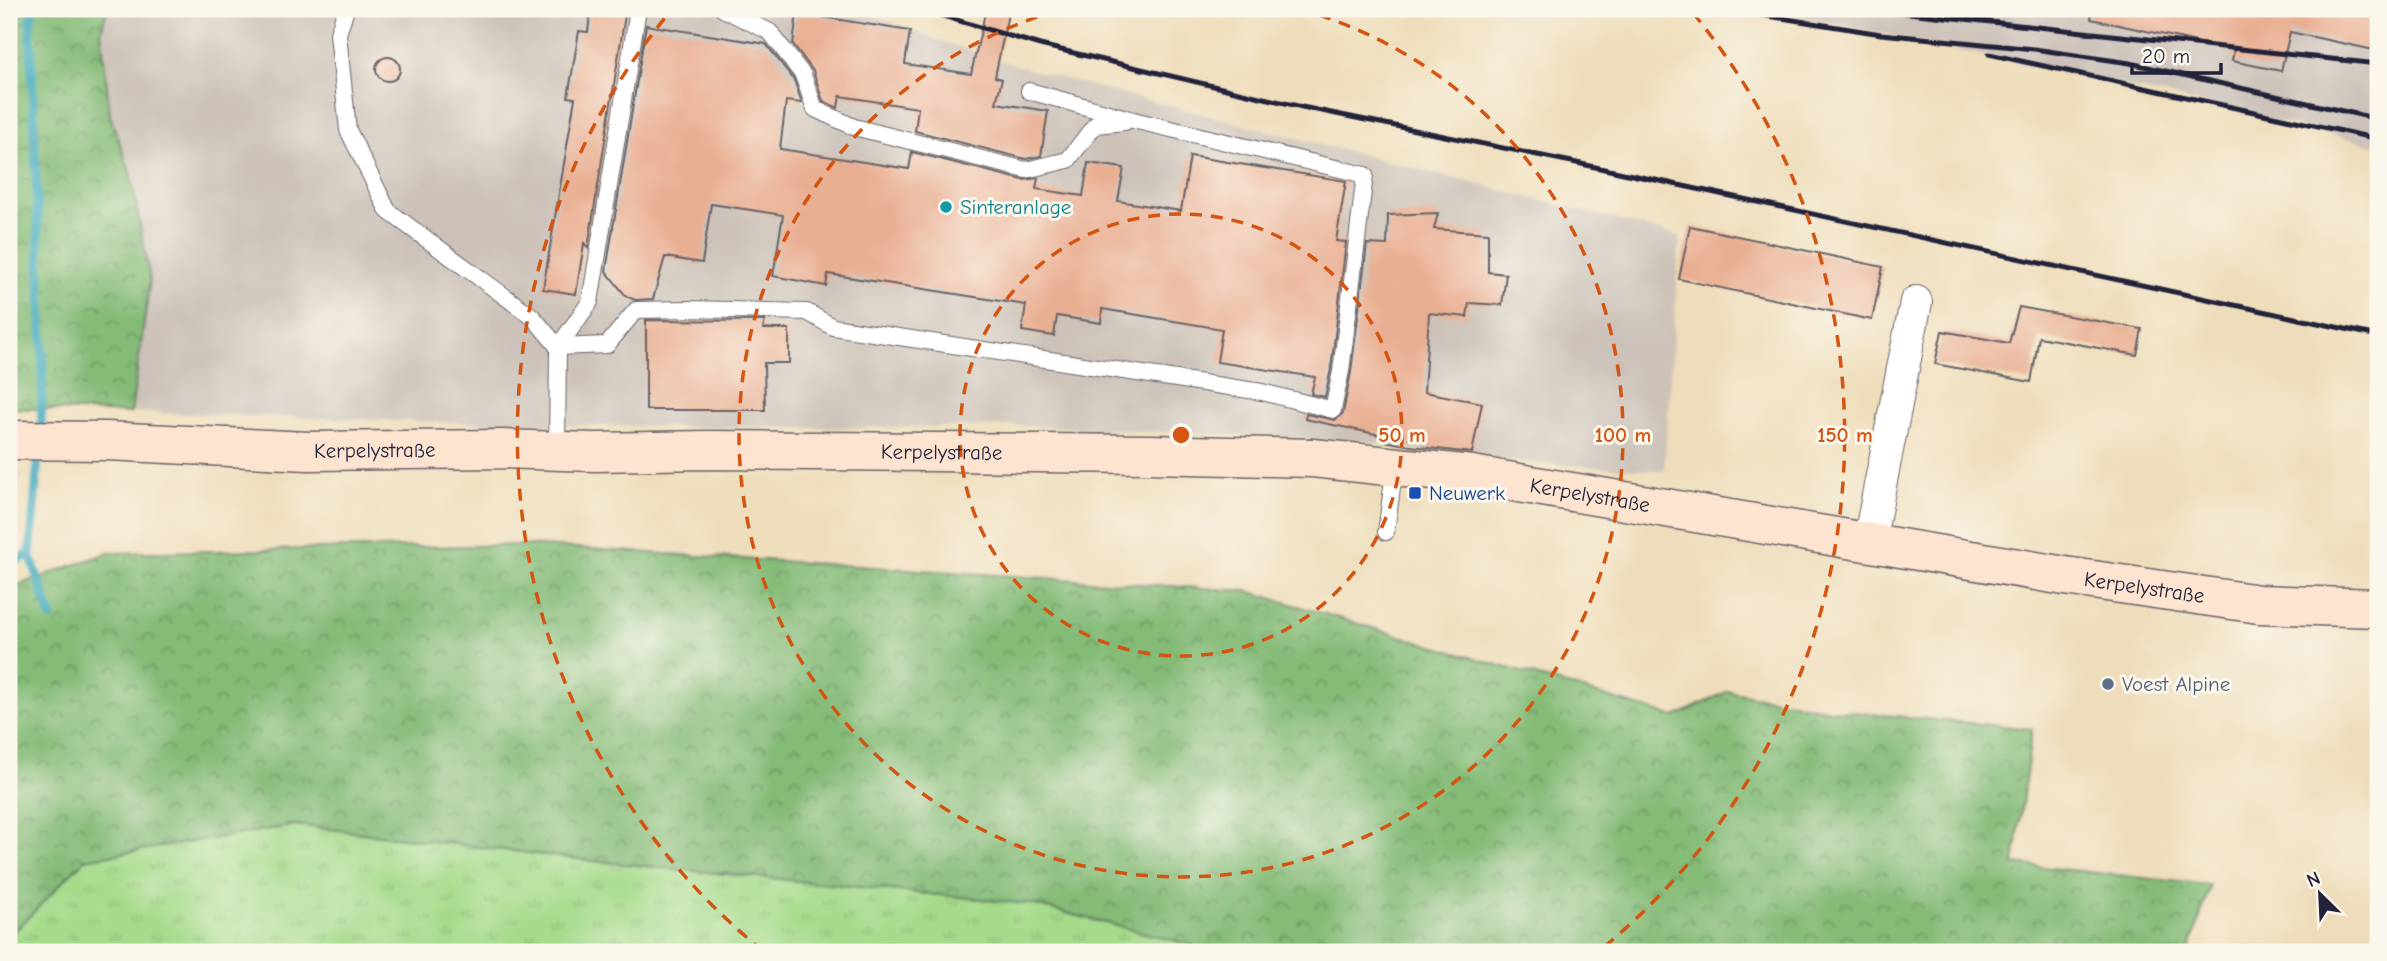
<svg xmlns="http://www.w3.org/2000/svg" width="2387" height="961" viewBox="0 0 2387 961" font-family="'Comic Neue',sans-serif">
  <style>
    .industrial { fill: #ccc2b9 }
    .grass { fill: url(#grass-tufts); stroke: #647e63; stroke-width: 2 }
    .forest { fill: url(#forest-crowns); stroke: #536e59; stroke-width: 2 }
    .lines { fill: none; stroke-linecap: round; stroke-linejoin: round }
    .stream { stroke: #3faabe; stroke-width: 9 }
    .building { fill: #e9af93 }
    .service-casing { stroke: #696367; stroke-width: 18 }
    .minor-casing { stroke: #696367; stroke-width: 34 }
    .secondary-casing { stroke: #696367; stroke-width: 41 }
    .service { stroke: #fff; stroke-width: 16 }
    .minor { stroke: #fff; stroke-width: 32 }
    .secondary { stroke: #fde4d1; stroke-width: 38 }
    .rail { stroke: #22223b; stroke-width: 5 }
    .ring { fill: none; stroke: #d45411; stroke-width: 3.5; stroke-dasharray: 12 9 }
    .culture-dot { fill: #0f9aa8; stroke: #fbf7ec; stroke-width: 2.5 }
    .transit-dot { fill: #1a4fb4; stroke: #fbf7ec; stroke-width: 2.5 }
    .service-dot { fill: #5c6f8a; stroke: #fbf7ec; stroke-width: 2.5 }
    .labels { text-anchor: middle; stroke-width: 6; stroke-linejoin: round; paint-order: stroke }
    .culture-label { font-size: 21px; fill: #0d838f; stroke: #fbf7ec; text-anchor: start }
    .street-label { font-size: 21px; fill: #22223b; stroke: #fbf7ec }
    .transit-label { font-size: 21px; fill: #164399; stroke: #fbf7ec; text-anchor: start }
    .service-label { font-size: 21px; fill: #4e5e75; stroke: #fbf7ec; text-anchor: start }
    .centre { fill: #d45411; stroke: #fbf7ec; stroke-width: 3.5 }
    .ring-label { font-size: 21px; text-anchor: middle; font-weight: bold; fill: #d45411; stroke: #fbf7ec; stroke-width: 6; stroke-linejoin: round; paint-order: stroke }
  </style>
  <defs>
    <pattern id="grass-tufts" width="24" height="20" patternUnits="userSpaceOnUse" patternTransform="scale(1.75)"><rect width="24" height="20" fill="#a5db8b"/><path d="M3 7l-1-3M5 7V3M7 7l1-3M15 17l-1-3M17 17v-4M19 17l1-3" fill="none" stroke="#8ebc79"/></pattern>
    <pattern id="forest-crowns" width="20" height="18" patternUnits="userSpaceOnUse" patternTransform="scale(1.75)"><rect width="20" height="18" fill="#84bb77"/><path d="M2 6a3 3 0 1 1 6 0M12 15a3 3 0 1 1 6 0" fill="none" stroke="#6c9863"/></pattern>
  </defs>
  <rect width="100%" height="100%" fill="#fbf7ec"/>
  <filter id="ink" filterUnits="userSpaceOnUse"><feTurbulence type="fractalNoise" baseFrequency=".0143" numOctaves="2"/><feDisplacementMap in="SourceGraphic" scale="14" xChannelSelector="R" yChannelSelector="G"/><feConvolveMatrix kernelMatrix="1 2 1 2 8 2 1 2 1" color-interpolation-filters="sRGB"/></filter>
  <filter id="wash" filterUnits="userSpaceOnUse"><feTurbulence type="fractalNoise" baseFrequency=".00686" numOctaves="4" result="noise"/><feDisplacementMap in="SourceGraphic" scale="28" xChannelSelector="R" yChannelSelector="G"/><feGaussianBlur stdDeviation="1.57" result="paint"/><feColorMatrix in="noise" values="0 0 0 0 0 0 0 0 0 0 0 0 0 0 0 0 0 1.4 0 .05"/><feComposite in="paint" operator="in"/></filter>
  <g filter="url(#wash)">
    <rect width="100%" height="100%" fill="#eeddba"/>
    <path class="industrial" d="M9,9H857L935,39L1037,72L1680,236L1664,471L1471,459L1364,441L1028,426L786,428L548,425L9,408Z
      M1766,9H2378V146L2175,97Z
      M9,472L22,473L9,501Z"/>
    <path class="grass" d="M296,825L595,861L1031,904L1193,945L1194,952H9V937L84,859Z"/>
    <path class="forest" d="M9,9H107L101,32L110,116L130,172L150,280L131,413L9,408V264L11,257L9,219Z
      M526,545L1247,591L1675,717L1728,691L1830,710L2032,729L2014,864L2210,885L2189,952H1194L1193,945L1031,904L595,861L296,825L85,859L9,937V588L108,553Z"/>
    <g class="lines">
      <path class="stream" d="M33,9L30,21L43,351L41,433
        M30,554L51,617
        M9,565L30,554L39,451"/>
    </g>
    <g id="blocks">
      <path class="building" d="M591,9H626L588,248L584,243L576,294L543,289L575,98L568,97L579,31L588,32Z
        M986,9H1009L995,77L1002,79L996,103L1048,111L1041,156L1026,159L915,131L918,108L840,96L838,108L823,101L813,71L793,44L797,13L910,31L905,64L971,74Z
        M2092,9H2378V32L2374,50L2290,32L2281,71L2232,61L2234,50L2091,19Z
        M646,25L766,44L794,80L802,103L786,101L780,149L909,169L912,152L1023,180L1038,178L1036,189L1083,196L1088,163L1124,168L1118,201L1181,211L1190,156L1346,181L1336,241L1346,242L1331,369L1325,397L1311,394L1315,377L1217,362L1222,329L1102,309L1101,323L1057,316L1054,336L1022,331L1026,305L828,274L826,286L773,276L783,215L711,204L702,263L665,257L653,299L635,300L626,296L606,271Z
        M376 69a12 12 0 1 1 24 0a12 12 0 1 1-24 0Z
        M1438,213L1434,229L1488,233V272L1506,274L1502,305L1469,303L1467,317L1429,313L1424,392L1482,403L1472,453L1411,446L1384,441L1385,436L1305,419L1306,414L1335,420L1343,413L1351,372L1367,244L1387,245L1388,215Z
        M1690,226L1883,267L1872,320L1679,279Z
        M2019,307L2142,329L2137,355L2039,337L2031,382L1935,364L1942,331L2009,343Z
        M646,320L765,321L763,329H789V363H764L765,410H646Z"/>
    </g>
  </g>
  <g filter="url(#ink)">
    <use href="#blocks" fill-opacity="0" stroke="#696367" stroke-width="2"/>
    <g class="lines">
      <g class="service-casing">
        <path id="service" d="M346,9L338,34L348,130L388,211L533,317L558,347L557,452
          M638,9L590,302L558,347L607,345L636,310L688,309L807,312L833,327L1262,392L1333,410L1341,371L1365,175L1137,121L1029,91
          M723,9L770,32L803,75L815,109L854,127L1026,170L1068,160L1095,125L1125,122
          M1386,532L1395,466"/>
      </g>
      <g class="minor-casing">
        <path id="minor" d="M1869,542L1916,302"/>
      </g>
      <g class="secondary-casing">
        <g id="secondary">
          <path id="s1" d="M9,440L107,441L308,451L501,449L594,452L708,450L1151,454L1313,458L1472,475L2065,576L2259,604L2378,608"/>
        </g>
      </g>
      <use href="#service" class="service"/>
      <use href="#minor" class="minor"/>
      <use href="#secondary" class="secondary"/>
      <path class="rail" d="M920,9L1040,45L1302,107L1572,162L2378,336
        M1724,9L1881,34L2034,49L2130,63L2378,119
        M1871,9L2378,64
        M1989,54L2378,139"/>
    </g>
  </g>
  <g class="ring">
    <circle cx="1181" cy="435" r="221"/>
    <path d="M1299 9A442 442 0 1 1 1063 9"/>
    <path d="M763 951A664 664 0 0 1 669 13M1693 13A664 664 0 0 1 1599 951"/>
  </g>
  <circle class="culture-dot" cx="946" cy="207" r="7"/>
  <rect class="transit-dot" x="1408" y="486" width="14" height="14" rx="3.5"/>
  <circle class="service-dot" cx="2108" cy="684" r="7"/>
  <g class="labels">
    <g class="culture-label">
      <text x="960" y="214">Sinteranlage</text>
    </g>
    <g class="street-label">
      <text dy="7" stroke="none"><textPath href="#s1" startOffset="366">Kerpelystraße</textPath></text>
      <text dy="7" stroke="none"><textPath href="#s1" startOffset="933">Kerpelystraße</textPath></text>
      <text dy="7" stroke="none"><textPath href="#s1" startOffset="1584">Kerpelystraße</textPath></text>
      <text dy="7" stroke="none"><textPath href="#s1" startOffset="2146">Kerpelystraße</textPath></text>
    </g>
    <g class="transit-label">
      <text x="1429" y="500">Neuwerk</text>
    </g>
    <g class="service-label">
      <text x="2122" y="691">Voest Alpine</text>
    </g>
  </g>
  <circle cx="1181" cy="435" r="10" class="centre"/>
  <g class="ring-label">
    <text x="1402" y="442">50 m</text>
    <text x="1623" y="442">100 m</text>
    <text x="1845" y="442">150 m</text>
  </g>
  <rect width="2387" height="961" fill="none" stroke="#fbf7ec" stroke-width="35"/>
  <g transform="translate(2320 894) rotate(336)" stroke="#fbf7ec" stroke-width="5" paint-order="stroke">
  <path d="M0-5L12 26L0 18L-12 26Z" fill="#22223b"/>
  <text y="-10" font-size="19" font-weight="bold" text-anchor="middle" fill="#22223b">N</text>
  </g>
  <path d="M2132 63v10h89v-10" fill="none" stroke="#22223b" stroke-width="3.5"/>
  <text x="2142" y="63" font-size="21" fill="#22223b" stroke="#fbf7ec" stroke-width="5" paint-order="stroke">20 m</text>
</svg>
